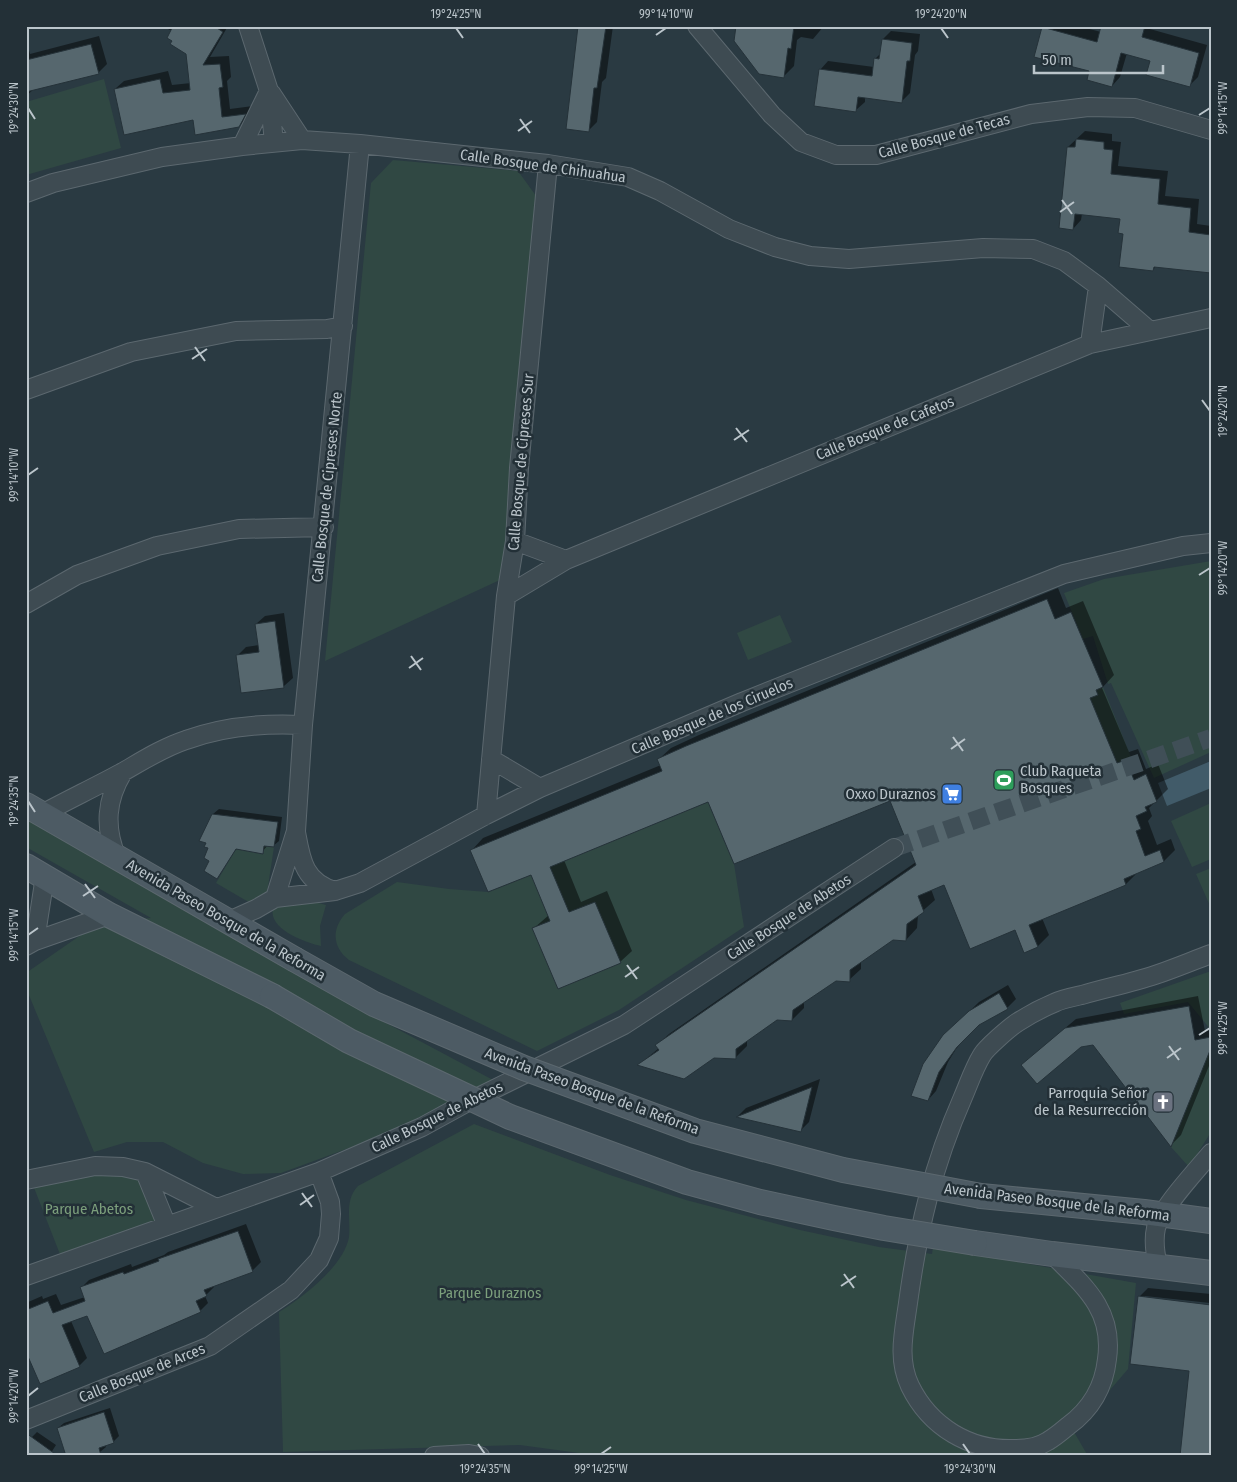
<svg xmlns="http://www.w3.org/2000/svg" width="1237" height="1482" viewBox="0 0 1237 1482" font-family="'Fira Sans Condensed',sans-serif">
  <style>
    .green { fill: #304843 }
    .water { fill: #415b69 }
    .shadow { fill: #0007; fill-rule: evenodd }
    .building { fill: #56676e; stroke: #253239 }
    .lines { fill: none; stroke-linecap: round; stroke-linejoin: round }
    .minor-tunnel { stroke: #404f57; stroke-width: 18; stroke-dasharray: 18 9; stroke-linecap: butt }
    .minor-casing { stroke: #5c686f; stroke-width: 20 }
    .secondary-casing { stroke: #5c686f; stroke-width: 26 }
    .minor { stroke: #3e4b52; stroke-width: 18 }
    .secondary { stroke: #4d5b64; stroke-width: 24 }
    .secondary-bridge-casing { stroke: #5c686f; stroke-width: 26; stroke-linecap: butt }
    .secondary-bridge { stroke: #4d5b64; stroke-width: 24 }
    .ticks { fill: none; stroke: #bbc5cb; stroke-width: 2 }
    .labels { text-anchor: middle; stroke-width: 5; stroke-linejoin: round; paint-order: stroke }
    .street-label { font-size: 15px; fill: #bbc5cb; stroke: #233037 }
    .poi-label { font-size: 15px; fill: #bbc5cb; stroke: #233037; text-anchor: end }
    .park-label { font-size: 15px; fill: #7c9f7c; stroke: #233037 }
    .neatline { fill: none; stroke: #bbc5cb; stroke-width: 2 }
    .ticks-label { font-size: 12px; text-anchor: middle; fill: #bbc5cb }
  </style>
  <rect width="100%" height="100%" fill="#2a3a42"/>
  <path class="green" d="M104,79L121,148L26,175V102Z
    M393,160L518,171L539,200L502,579L325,661L371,183Z
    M1211,561V752L1154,778L1111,683L1108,684L1093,636L1083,639L1064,593L1104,579Z
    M780,615L792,642L748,660L737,633Z
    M1103,687L1131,757L1117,763L1090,698L1096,690Z
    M708,802L734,864L744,927L619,1010L537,1051L349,960C333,948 331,930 345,914L397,882L449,889L488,892Z
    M1211,803V859L1192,867L1171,821Z
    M26,812L322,989L510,1089L281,1173L243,1174L203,1163L163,1142H127L94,1152L26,988V973L91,928L119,921L151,918L26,847Z
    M264,846L274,847L267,893L252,904L216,883L236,849L263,854Z
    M1211,868V908L1196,874Z
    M311,901L326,905L320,926L321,946C306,943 268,929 273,909L283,905Z
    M1211,971V1030L1188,1002L1124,1014L1120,1003Z
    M1211,1048V1132L1189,1167L1171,1147Z
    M474,1124L610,1175L686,1200L800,1230L879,1247L932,1254L933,1247L1136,1283L1128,1369L1074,1432L1088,1456H601L520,1445L283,1452L279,1312C302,1298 344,1266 349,1237C351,1219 344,1201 358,1186Z
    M95,1166L145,1172L167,1226L63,1262L31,1180Z"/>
  <path class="water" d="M1211,761V788L1167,806L1158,783Z"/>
  <path class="shadow" d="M167,26H228L210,57L229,56L231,77L227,81L230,109L253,106L248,117L239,126L196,134L195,118L115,89L124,81L168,71L172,85L191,83L188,53L174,40L172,31L166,28Z
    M580,26H613L606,78L602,82L597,122L588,131Z
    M737,26H824L813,39L801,37L797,40L794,66L784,76Z
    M1044,26H1078L1101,32L1103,26H1150V29L1207,45L1198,77L1189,86L1151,60L1127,53L1120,77L1112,86L1091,70L1043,28Z
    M891,31L920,34L918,51L915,55L910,93L901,102L865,97V102L856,110L820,70L828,61L874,67L875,59L881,53L883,39Z
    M99,36L107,64L98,73L34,89L26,96V47H28L30,54Z
    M1085,131L1112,134V141L1121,142L1118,166L1168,171L1165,196L1199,199L1197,224L1211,226V272L1156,266L1153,270L1125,233L1121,218L1082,214L1081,220L1073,229L1068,147Z
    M1058,588L1066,608L1083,601L1114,675L1102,688L1129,752L1138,749L1146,769L1158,764L1168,789L1149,808L1152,816L1148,821L1157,845L1171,839L1175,850L1164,861L1138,872L1126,884L1042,918L1049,935L1038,946L1015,929L944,884L931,889L935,900L918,915L917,928L906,940L892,939L861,961V969L849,980H835L804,1001V1008L792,1020L776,1019L747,1040V1046L735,1058L713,1057L640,1064L659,1048L657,1045L669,1034L916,862L891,799L709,800L564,860L581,902L607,891L632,951L620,962L534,928L549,915L531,873L472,850L483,838L661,765L659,759L671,748L699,735Z
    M284,613L293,678L284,686L237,656L246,647L259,645L256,624L265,616Z
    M219,809L282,817L279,841L273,846L268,845L262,852L237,848L216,877L211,861L210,847L213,814Z
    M1008,985L1016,999L1007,1008L979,1024L971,1030L956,1049L948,1062L936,1091L928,1100L944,1036L979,1002Z
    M1198,996L1205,1031L1211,1030V1061L1181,1135L1171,1145L1093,1044L1033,1055L1076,1019Z
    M820,1079L809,1122L800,1131L738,1116L746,1108Z
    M246,1224L261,1262L253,1270L213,1285L214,1287L205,1296L208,1303L200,1311L88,1315L71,1321L87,1358L79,1366L26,1345V1303L42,1296L43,1299L56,1294L61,1305L85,1297L81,1288L89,1280L131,1264L132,1267L164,1255L168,1252Z
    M1148,1288L1211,1294V1456L1190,1370L1139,1297ZM1145,1296L1210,1303V1306L1145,1298Z
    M110,1408L119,1436L113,1442L105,1444L106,1447L100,1452L58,1428L64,1423Z
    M37,1432L56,1445L49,1456L32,1437Z"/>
  <path class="building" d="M173,26H214L223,32L203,65L220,64L223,87L219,88L222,117L246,114L239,127L195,135L193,120L124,135L114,89L160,79L163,93L190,90L186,54L170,44L172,41L167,38Z
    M578,26H606L597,88H594L589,132L566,129Z
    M736,26H794L791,49L788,48L784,78L759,74L734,41Z
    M1101,26H1145L1142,37L1199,53L1190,87L1146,75L1150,61L1121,53L1112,87L1087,80L1089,71L1034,57L1042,27L1097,42Z
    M882,39L912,43L910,61H907L902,103L858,97L856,112L814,106L819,69L872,76L874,58L879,59Z
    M91,44L99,74L26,92V60Z
    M1076,139L1104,142V149L1113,150L1111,174L1160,179L1158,204L1191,208L1189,232L1211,235V273L1154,267L1153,271L1119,267L1123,234L1118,233L1120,219L1075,214L1073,230L1059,228L1067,147H1075Z
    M1047,599L1055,619L1071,612L1103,687L1096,690L1098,695L1090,698L1117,763L1126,760L1134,780L1146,774L1157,802L1145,807L1147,811L1136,816L1141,829L1136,831L1145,856L1160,850L1164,862L1124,879L1126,885L1029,925L1038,947L1024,953L1015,930L970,949L944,885L918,896L924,912L907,924L906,941L893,940L850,970V982L836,981L793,1010L792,1021L777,1020L736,1049V1059L714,1058L684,1079L637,1065L659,1050L655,1045L916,865L890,801L734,864L708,802L550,867L569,912L595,902L621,963L558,989L532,928L550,921L531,875L488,892L470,850L662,771L657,759L686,746Z
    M275,621L284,688L241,693L236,655L259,652L255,624Z
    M212,814L278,822L274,847L264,846L263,854L236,849L217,879L204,871L209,861L204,858L208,848L204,847L206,843L199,841Z
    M999,993L1008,1009L979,1025L957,1047L939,1072L928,1101L911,1096L923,1064L943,1035L969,1011Z
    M1189,1006L1195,1040L1211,1037V1048L1171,1147L1093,1045L1081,1047L1037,1084L1021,1065L1065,1028Z
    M812,1087L801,1132L736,1117Z
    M238,1231L253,1272L204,1290L207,1296L196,1301L201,1312L104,1354L87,1316L62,1325L80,1367L40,1384L26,1352V1310L48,1301L53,1313L85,1301L80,1287L123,1272L124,1274L159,1261L158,1259Z
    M1138,1296L1211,1305V1456H1180L1189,1371L1130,1364Z
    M104,1412L114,1443L99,1448L101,1456H66L57,1428Z
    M26,1433L58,1456H26Z"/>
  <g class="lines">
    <path class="minor-tunnel" d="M894,848L1211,738"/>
    <g class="minor-casing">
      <path id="minor" d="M248,26L269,91L274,143
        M697,26L772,115L801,142L836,155H876L1031,114L1088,107L1135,108L1211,130
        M271,93L302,140
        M242,146L269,91
        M26,193L53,183L162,157L242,146L302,140L360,144L548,164L628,177L660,191L729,229L775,247L810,256L849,259L983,248L1033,249L1064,261L1098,286L1150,331
        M1090,344L1098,286
        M26,390L131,352L236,331L327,329L343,326
        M515,541L566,560
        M506,596L566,560L1090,344L1211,318
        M26,604L77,575L157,546L239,529L324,527
        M491,759L540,788
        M42,814C68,800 95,787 121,773C142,761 162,748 186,740C224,726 263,723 303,725
        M486,815L506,596L515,541L519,468L548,164
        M296,832C301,860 304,882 335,891
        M117,858C104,827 106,800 123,772
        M275,898L296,831L303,725L360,144
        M227,922L256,909L275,898L335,891L360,883L486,815L540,788L742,702L1064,574L1183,546L1211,543
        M35,941L45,876
        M26,946L35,941L109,915
        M145,1172L216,1208
        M26,1180L95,1166L123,1167L145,1172L167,1226
        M1052,1254C1084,1286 1114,1310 1107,1359C1104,1387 1090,1410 1068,1426C1062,1431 1055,1437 1048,1441C1039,1447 1026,1449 1015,1449C970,1451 930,1427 910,1386C897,1359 904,1332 908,1303C918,1229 933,1165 963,1097C969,1083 974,1068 982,1055C986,1048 1010,1027 1018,1022C1029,1015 1042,1008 1054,1003C1062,999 1073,997 1082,995C1106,988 1131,983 1155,975C1173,969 1192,961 1211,954
        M1158,1266C1155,1253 1153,1241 1156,1228C1161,1208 1197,1170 1211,1153
        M26,1276L319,1172L422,1127L464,1104L624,1025L894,848
        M26,1420L210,1346L291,1290L319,1260L329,1238L331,1214L330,1202L319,1172
        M434,1456L469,1454L480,1456"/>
    </g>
    <g class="secondary-casing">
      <path id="secondary" d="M26,805L294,959
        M26,866L109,915L272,996
        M981,1196L1144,1212L1211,1221
        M975,1243L1052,1254L1211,1273"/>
    </g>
    <use href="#minor" class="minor"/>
    <use href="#secondary" class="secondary"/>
    <g class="secondary-bridge-casing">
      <path id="secondary-bridge" d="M294,959L374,1004L524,1068L695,1131L843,1170L981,1196
        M272,996L349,1041L510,1117L687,1182L760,1202L834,1218L884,1228L975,1243"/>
    </g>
    <use href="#secondary-bridge" class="secondary-bridge"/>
  </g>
  <path class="ticks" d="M456,28L463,38M941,28L948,38M656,35L666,28M28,108L35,119M1199,115L1210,108M520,119L530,133M518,131L532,121M1062,200L1072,214M1060,212L1074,202M195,347L205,361M192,359L207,349M1202,400L1210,411M736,428L747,442M734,440L749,430M28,475L38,468M1199,575L1210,568M411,656L421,670M409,668L423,658M953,737L963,751M951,749L965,739M28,801L35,812M85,884L95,898M83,896L98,886M28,935L38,928M627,965L637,979M625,977L639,967M1199,1035L1210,1028M1169,1046L1179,1060M1167,1058L1181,1048M302,1193L312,1207M300,1205L314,1195M844,1274L854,1288M841,1286L856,1276M28,1396L38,1388M478,1444L485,1454M963,1444L970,1454M601,1454L611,1447"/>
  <defs>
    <g id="stadium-square" transform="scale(1.125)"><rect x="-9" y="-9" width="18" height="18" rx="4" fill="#2e9e5b" stroke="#233037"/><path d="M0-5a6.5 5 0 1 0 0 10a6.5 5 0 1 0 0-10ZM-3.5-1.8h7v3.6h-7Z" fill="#fff"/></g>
    <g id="supermarket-square" transform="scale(1.125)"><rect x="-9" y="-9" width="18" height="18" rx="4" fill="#3f7fe0" stroke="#233037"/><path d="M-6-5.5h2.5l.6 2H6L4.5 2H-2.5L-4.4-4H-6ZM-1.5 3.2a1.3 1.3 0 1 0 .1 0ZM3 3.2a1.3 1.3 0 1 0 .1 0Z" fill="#fff"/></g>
    <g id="church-square" transform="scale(1.125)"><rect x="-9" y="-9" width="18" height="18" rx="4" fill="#6b7280" stroke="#233037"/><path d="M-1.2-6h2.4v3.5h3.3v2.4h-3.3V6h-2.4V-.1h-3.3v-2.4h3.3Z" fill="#fff"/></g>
  </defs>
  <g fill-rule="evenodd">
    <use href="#stadium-square" x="1004" y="780"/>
    <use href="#supermarket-square" x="952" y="794"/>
    <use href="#church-square" x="1163" y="1102"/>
  </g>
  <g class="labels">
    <g class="street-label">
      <text transform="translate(944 136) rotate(-15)" y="5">Calle Bosque de Tecas</text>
      <text transform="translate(543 166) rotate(8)" y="5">Calle Bosque de Chihuahua</text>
      <text transform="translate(885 428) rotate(-22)" y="5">Calle Bosque de Cafetos</text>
      <text transform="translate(521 462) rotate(-85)" y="5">Calle Bosque de Cipreses Sur</text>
      <text transform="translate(327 487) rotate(-84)" y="5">Calle Bosque de Cipreses Norte</text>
      <text transform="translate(712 716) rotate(-23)" y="5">Calle Bosque de los Ciruelos</text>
      <text transform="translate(789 917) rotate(-33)" y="5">Calle Bosque de Abetos</text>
      <text transform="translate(226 920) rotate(30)" y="5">Avenida Paseo Bosque de la Reforma</text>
      <text transform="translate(592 1091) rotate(20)" y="5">Avenida Paseo Bosque de la Reforma</text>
      <text transform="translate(437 1117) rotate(-26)" y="5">Calle Bosque de Abetos</text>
      <text transform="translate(1057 1202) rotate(7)" y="5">Avenida Paseo Bosque de la Reforma</text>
      <text transform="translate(142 1373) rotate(-22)" y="5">Calle Bosque de Arces</text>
    </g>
    <g class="poi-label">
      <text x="1020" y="776" text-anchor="start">Club Raqueta<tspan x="1020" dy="17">Bosques</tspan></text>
      <text x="936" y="799">Oxxo Duraznos</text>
      <text x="1147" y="1098">Parroquia Señor<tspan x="1147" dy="17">de la Resurrección</tspan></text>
    </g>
    <g class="park-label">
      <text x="89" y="1214">Parque Abetos</text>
      <text x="490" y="1298">Parque Duraznos</text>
    </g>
  </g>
  <rect width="1237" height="1482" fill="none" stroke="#233037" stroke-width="55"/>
  <path d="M1034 65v8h129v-8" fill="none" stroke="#bbc5cb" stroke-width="2.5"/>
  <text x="1042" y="65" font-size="15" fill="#bbc5cb" stroke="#233037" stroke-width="4" paint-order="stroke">50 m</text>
  <rect x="28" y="28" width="1182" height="1426" class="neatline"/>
  <g class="ticks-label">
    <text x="456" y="18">19°24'25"N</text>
    <text x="666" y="18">99°14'10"W</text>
    <text x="941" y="18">19°24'20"N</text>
    <text transform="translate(1223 108) rotate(-90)" y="4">99°14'15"W</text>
    <text transform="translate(14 108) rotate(-90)" y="4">19°24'30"N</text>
    <text transform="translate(1223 411) rotate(-90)" y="4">19°24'20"N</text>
    <text transform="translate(14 475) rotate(-90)" y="4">99°14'10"W</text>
    <text transform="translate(1223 568) rotate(-90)" y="4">99°14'20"W</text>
    <text transform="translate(14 801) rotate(-90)" y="4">19°24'35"N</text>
    <text transform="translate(14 935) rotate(-90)" y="4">99°14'15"W</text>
    <text transform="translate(1223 1028) rotate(-90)" y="4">99°14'25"W</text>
    <text transform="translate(14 1396) rotate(-90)" y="4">99°14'20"W</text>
    <text x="485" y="1473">19°24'35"N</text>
    <text x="601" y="1473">99°14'25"W</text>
    <text x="970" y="1473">19°24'30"N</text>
  </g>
</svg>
